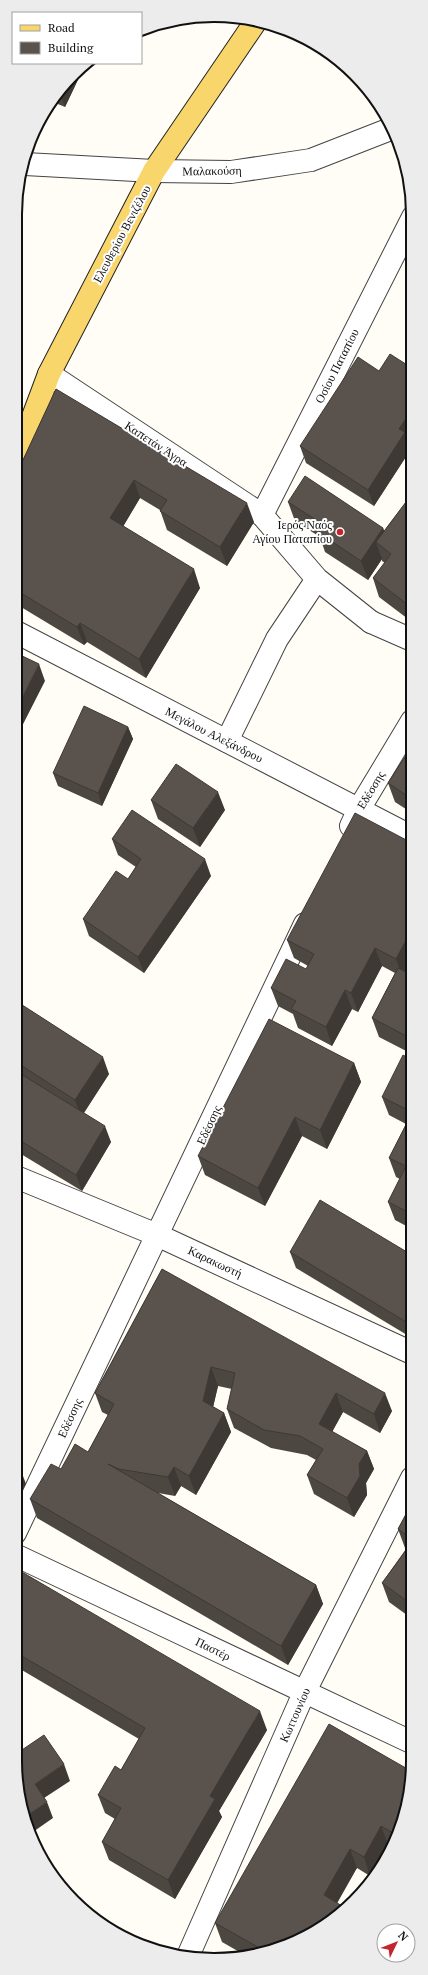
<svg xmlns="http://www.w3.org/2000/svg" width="428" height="1975" viewBox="0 0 428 1975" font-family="'PT Serif',serif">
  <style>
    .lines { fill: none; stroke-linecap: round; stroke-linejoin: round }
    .pedestrian-casing { stroke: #444; stroke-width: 24 }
    .minor-casing { stroke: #444; stroke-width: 24 }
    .tertiary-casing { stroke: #444; stroke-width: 24 }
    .primary-casing { stroke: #222; stroke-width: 24 }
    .pedestrian { stroke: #fff; stroke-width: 22 }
    .minor { stroke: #fff; stroke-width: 22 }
    .tertiary { stroke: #fff; stroke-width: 22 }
    .primary { stroke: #f9d66b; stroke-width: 22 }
    .wall { fill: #4d4742 }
    .shaded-wall { fill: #3f3936 }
    .building { fill: #5a524d; stroke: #3f3936 }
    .poi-dot { fill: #c4262e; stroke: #fff; stroke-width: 1.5 }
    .labels { text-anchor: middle; stroke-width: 4; stroke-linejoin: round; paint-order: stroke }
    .street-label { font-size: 12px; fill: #111; stroke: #fff }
    .poi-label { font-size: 12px; fill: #111; stroke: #fff; text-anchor: end }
    .rim { fill: none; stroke: #111; stroke-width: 2 }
  </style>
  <rect width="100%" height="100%" fill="#fffdf5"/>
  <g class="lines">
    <g class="pedestrian-casing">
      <path id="pedestrian" d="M262,515L317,579L371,622
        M227,741L277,639L317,579"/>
    </g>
    <g class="minor-casing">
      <path id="minor" d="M49,374L262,515L413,217
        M371,622L412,640
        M351,826L359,809L412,721
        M16,1177L157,1235L412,1353
        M15,1533L305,924
        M15,1555L411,1742
        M188,1956L304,1693L412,1478"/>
    </g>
    <g class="tertiary-casing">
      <path id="tertiary" d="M25,164L154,171L231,172L311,160L393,128
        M16,632L412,837"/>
    </g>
    <g class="primary-casing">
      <path id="primary" d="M16,462L49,374L154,171L256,21"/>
    </g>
    <use href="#pedestrian" class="pedestrian"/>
    <use href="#minor" class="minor"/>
    <use href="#tertiary" class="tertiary"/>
    <use href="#primary" class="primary"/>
  </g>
  <path class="wall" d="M84,67L65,107L53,102Z
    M379,371L411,449L374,506L306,463L300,446Z
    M56,389L254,522L227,566L167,530L160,510L140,498L123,526L200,588L146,678L87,642L84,645L16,604V475Z
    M412,494V622L379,597L373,578L385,563L382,561V559L368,580L325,552L320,537L295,521L288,502L383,528L384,531Z
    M128,727L133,739L102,806L58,786L53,773Z
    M412,746V813L395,802L388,783Z
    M151,800L225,810L200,847L158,819Z
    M112,839L211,876L144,973L89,936L83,919L128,879L136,867L118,855Z
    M412,843V961L406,972L412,975V1054L379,1037L372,1018L395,973L382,966L358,1012L352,1009L332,1046L298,1028L293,1014L278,1006L271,988L306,969L308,966L294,958L287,940Z
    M16,1001L109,1074L84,1113L111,1142L82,1191L16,1151Z
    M412,1060V1229L395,1220L388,1202L400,1179L396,1177L389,1158L406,1124L389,1115L382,1097Z
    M354,1063L361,1082L327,1149L302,1136L265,1206L205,1175L198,1156Z
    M290,1252L412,1255V1338L296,1268Z
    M162,1269L392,1411L380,1433L343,1412L332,1432L367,1451L374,1469L366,1483L367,1495L354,1517L314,1494L307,1475L316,1460L307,1455L271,1448L234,1428L227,1409L232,1389L218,1386L213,1407L224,1413L231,1432L196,1495L181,1486L175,1496L158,1493L316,1585L323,1604L288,1665L37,1518L30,1499L61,1469L88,1452L108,1415L102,1412L95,1393Z
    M412,1503L411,1618L389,1602L382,1583L406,1549L405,1548L398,1529Z
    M15,1568L267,1730L219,1811L222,1817L175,1899L109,1860L102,1842L115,1819L105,1813L98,1795L121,1770L139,1739L15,1666Z
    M411,1787L391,1846L388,1844L370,1876L357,1868L278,1950L243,1954L222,1942L215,1923Z"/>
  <path class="shaded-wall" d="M84,67L65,107L60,94Z
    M412,381V398L409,387Z
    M412,408V434L408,441L411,449L374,506L368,490L399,429Z
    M134,480L140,498L117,537L110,518Z
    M247,503L254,522L227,566L220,547Z
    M383,528L390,546L376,542L382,559L368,580L361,561Z
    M194,569L200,588L146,678L139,659Z
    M80,623L87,642L84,645L77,627Z
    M39,664L45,681L16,738V710Z
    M128,727L133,739L102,806L98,793Z
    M218,792L225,810L200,847L193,828Z
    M205,859L211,876L144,973L138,957Z
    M412,929V961L403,978L396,959Z
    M375,948L382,966L358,1012L351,993Z
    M345,990L352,1009L332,1046L326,1027Z
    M103,1057L109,1074L81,1117L75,1100Z
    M354,1063L361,1082L327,1149L320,1130Z
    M295,1117L302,1136L265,1206L258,1188Z
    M105,1126L111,1142L82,1191L76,1175Z
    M412,1317V1332L408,1323Z
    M211,1367L218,1386L210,1420L203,1401Z
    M336,1393L343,1412L326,1443L319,1424Z
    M385,1393L392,1411L380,1433L374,1414Z
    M224,1413L231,1432L196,1495L189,1476Z
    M367,1451L374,1469L366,1483L367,1495L354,1517L347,1498L359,1464Z
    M174,1467L181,1486L175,1496L168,1477Z
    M20,1468L26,1484L15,1502V1475Z
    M316,1585L323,1604L288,1665L281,1646Z
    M260,1711L267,1730L219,1811L222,1817L175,1899L168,1880L210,1796Z
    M64,1764L70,1781L41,1800L35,1784Z
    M47,1802L53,1818L30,1834L26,1816Z
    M381,1826L388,1844L370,1876L364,1857Z
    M350,1849L357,1868L331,1914L324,1895Z"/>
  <path class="building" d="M390,354L412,368V381L409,387L412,389V408L399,429L405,432L368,490L300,446L358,357L379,371Z
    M56,389L247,503L220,547L160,511L167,500L134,480L110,518L194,569L139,659L80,623L77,627L16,590V475Z
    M305,476L383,528L361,561L319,533L324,525L288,502Z
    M412,494V608L373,578L391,554L376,542Z
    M16,653L39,664L16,710Z
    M84,706L128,727L98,793L53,773Z
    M412,746V799L388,783Z
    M176,764L218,792L193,828L151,800Z
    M132,810L205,859L138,957L83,919L116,871L128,879L141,859L112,839Z
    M355,813L412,843V929L396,959L375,948L351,993L345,990L326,1027L291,1009L296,1001L271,988L286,959L306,969L314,954L287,940Z
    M398,968L412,975V1039L372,1018Z
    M16,1001L103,1057L75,1100L16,1062Z
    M269,1019L354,1063L320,1130L295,1117L258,1188L198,1156Z
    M403,1055L412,1060V1112L382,1097Z
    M16,1071L105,1126L76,1175L16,1138Z
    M412,1113V1214L388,1202L406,1166L389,1158Z
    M320,1200L412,1255V1317L408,1323L290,1252Z
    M162,1269L385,1393L374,1414L336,1393L319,1424L367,1451L359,1464L360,1476L347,1498L307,1475L323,1449L300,1436L264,1430L227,1409L235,1373L211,1367L203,1401L224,1413L189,1476L174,1467L168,1477L119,1469L108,1464L316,1585L281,1646L30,1499L51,1464L61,1469L75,1444L88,1452L114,1404L95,1393Z
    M15,1459L20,1468L15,1475Z
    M412,1503V1539L398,1529Z
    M412,1542L411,1604L382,1583Z
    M15,1568L260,1711L210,1796L215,1799L168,1880L102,1842L121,1808L98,1795L115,1766L121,1770L145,1728L15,1652Z
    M329,1724L411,1771V1787L395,1834L381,1826L364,1857L350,1849L324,1895L347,1909L345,1911L278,1950L265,1951L215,1923Z
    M44,1735L64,1764L35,1784L47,1802L26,1816L15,1761V1753L16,1754Z"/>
  <circle class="poi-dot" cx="340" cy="532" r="4"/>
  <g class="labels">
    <g class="street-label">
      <text transform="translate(212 171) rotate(-1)" y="4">Μαλακούση</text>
      <text transform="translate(122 234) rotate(-62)" y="4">Ελευθερίου Βενιζέλου</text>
      <text transform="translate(337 366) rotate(-63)" y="4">Οσίου Παταπίου</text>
      <text transform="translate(156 444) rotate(33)" y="4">Καπετάν Άγρα</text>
      <text transform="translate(214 735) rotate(27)" y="4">Μεγάλου Αλεξάνδρου</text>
      <text transform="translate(371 790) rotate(-59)" y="4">Εδέσσης</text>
      <text transform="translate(209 1125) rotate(-65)" y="4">Εδέσσης</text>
      <text transform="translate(215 1262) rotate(25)" y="4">Καρακωστή</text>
      <text transform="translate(70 1418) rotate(-65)" y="4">Εδέσσης</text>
      <text transform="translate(213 1649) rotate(26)" y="4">Παστέρ</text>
      <text transform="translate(295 1715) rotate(-66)" y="4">Κωττουνίου</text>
    </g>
    <g class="poi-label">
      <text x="332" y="529">Ιερός Ναός<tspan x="332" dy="14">Αγίου Παταπίου</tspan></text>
    </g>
  </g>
  <path d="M0 0H428V1975H0ZM214 22H214A192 192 0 0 1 406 214V1761A192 192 0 0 1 214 1953H214A192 192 0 0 1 22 1761V214A192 192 0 0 1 214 22Z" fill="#ececec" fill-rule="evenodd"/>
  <path class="rim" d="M214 22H214A192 192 0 0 1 406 214V1761A192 192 0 0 1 214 1953H214A192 192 0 0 1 22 1761V214A192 192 0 0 1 214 22Z"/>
  <rect x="12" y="12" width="130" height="52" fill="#ffffff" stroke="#a0a0a0"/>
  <rect x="20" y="25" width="20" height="6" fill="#f9d66b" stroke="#a0a0a0"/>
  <text x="48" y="32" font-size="12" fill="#111111">Road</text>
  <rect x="20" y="42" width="20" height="12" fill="#5a524d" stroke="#a0a0a0"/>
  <text x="48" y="52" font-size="12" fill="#111111">Building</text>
  <g transform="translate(396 1943) rotate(47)"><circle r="19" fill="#ffffff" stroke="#a0a0a0"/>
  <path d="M0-3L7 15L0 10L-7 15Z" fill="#c4262e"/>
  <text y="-6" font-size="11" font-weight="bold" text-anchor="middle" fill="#111111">N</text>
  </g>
</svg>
